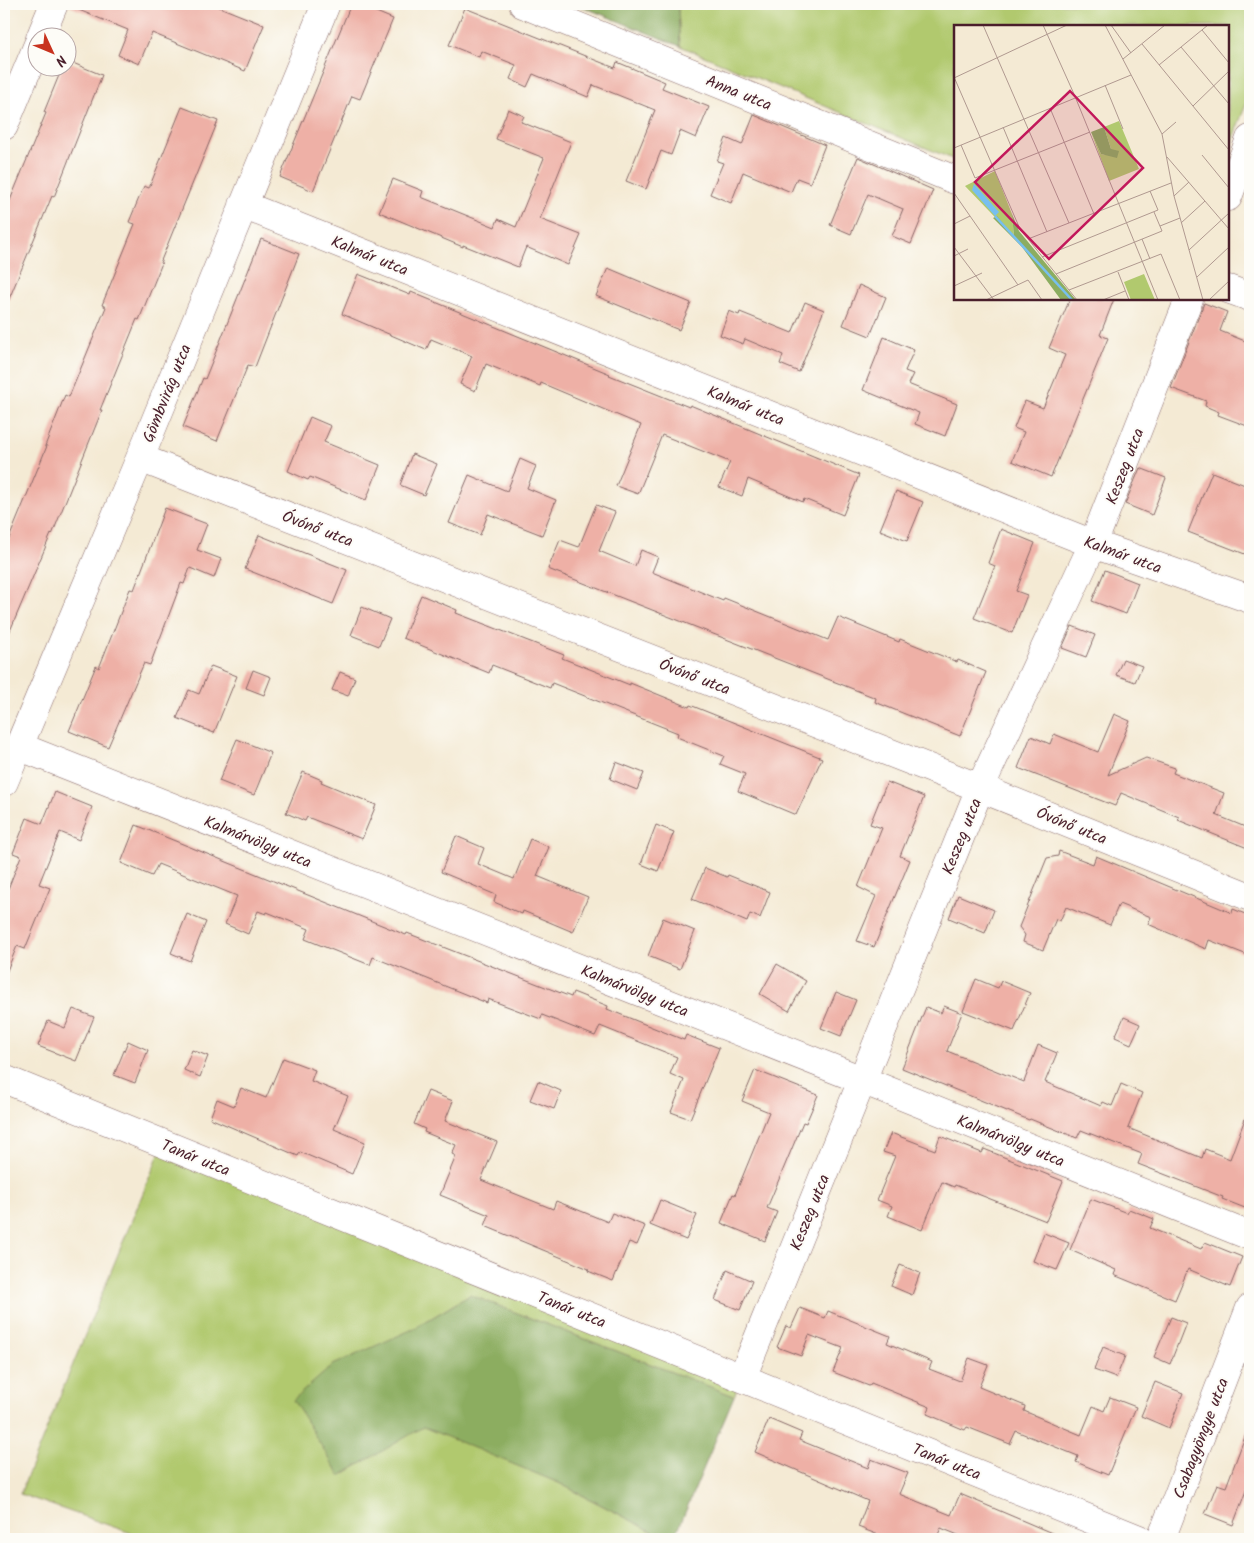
<svg xmlns="http://www.w3.org/2000/svg" width="1254" height="1543" viewBox="0 0 1254 1543" font-family="Kalam,sans-serif">
  <style>
    .green { fill: #b1c96e; stroke: #7e744c }
    .forest { fill: #8cad61; stroke: #6b6646 }
    .building { fill: #eeb0a6 }
    .lines { fill: none; stroke-linecap: round; stroke-linejoin: round }
    .minor-casing { stroke: #866666; stroke-width: 29 }
    .minor { stroke: #fff; stroke-width: 28 }
    .labels { text-anchor: middle; stroke-width: 4; stroke-linejoin: round; paint-order: stroke }
    .street-label { font-size: 16px; fill: #4a1f2b; stroke: #fdfcf7 }
    .inset-river { fill: none; stroke: #77bfef; stroke-width: 2.5 }
    .inset-road { fill: none; stroke: #b09990; stroke-width: 1 }
    .view { fill: #c2185b; fill-opacity: 0.15; stroke: #c2185b; stroke-width: 2.5 }
    .inset-edge { fill: none; stroke: #4a1f2b; stroke-width: 2.5 }
  </style>
  <rect width="100%" height="100%" fill="#fdfcf7"/>
  <filter id="ink" filterUnits="userSpaceOnUse"><feTurbulence type="fractalNoise" baseFrequency=".02" numOctaves="2"/><feDisplacementMap in="SourceGraphic" scale="10" xChannelSelector="R" yChannelSelector="G"/><feConvolveMatrix kernelMatrix="1 2 1 2 8 2 1 2 1" color-interpolation-filters="sRGB"/></filter>
  <filter id="wash" filterUnits="userSpaceOnUse"><feTurbulence type="fractalNoise" baseFrequency=".0096" numOctaves="4" result="noise"/><feDisplacementMap in="SourceGraphic" scale="20" xChannelSelector="R" yChannelSelector="G"/><feGaussianBlur stdDeviation="1.12" result="paint"/><feColorMatrix in="noise" values="0 0 0 0 0 0 0 0 0 0 0 0 0 0 0 0 0 1.4 0 .05"/><feComposite in="paint" operator="in"/></filter>
  <g filter="url(#wash)">
    <rect width="100%" height="100%" fill="#f4ead4"/>
    <path class="green" d="M668,4H1250V94L1228,151V26H955V160L680,46L678,8Z
      M163,1144L742,1378L734,1396L470,1295L413,1329L340,1476L423,1426L559,1483L667,1539H148L20,1494Z"/>
    <path class="forest" d="M576,4H668L678,8L680,46Z
      M470,1295L734,1396L674,1539H667L559,1483L423,1427L340,1476L293,1400L333,1365L413,1329Z"/>
    <g id="blocks">
      <path class="building" d="M69,4H212L264,25L245,71L152,33L139,64L118,55L128,30L69,6Z
        M351,4H357L393,19L360,99L352,96L313,191L280,177Z
        M465,8L615,68L617,62L665,82L662,88L709,107L696,138L680,131L671,155L661,151L646,189L626,181L655,110L593,85L588,97L533,74L527,87L510,79L516,65L481,51L479,57L449,45Z
        M68,61L102,75L54,197L52,196L4,311V215L46,113L44,112L62,68H68Z
        M182,107L218,121L160,263H162L139,320L137,319L100,410H102L52,535L51,534L4,645V539L8,541L47,446H45L65,395L69,397L106,307L102,305L135,224L129,222L144,186L149,188Z
        M508,109L524,116L521,122L571,142L540,219L581,235L568,265L526,247L518,267L463,245V247L379,212L393,179L423,191L421,197L495,227L498,219L516,227L544,158L496,139Z
        M754,115L825,145L810,183L797,178L791,192L743,172L731,203L710,194L723,163L717,161L726,138L742,145Z
        M858,157L933,190L911,244L892,236L903,209L868,194L851,234L830,225Z
        M261,239L299,254L255,367L248,365L217,441L183,427L203,378L205,379Z
        M608,268L691,303L679,330L596,296Z
        M358,274L410,295L411,292L610,374L609,375L689,407L690,405L859,475L843,515L804,499L803,502L748,479L742,496L719,487L730,462L662,435L638,494L616,486L641,425L541,383L540,386L486,364L475,391L460,384L472,356L431,339L426,350L342,314Z
        M859,285L886,297L870,336L843,325Z
        M1070,299H1114L1100,335L1108,338L1051,477L1012,461L1024,432L1014,428L1025,401L1043,408L1065,355L1049,348Z
        M805,302L824,310L799,372L780,364L783,355L745,339L743,344L720,335L729,311L739,315L740,312L792,333Z
        M1204,303L1227,312L1220,331L1250,343V427L1218,415L1219,412L1205,406L1206,401L1171,388Z
        M884,337L914,350L905,371L913,374L908,384L957,404L945,436L915,424L919,413L863,390Z
        M310,417L331,426L324,442L380,465L366,500L310,477L308,480L288,471Z
        M412,454L437,464L424,495L400,485Z
        M520,459L536,466L527,488L556,500L542,535L488,514L480,535L449,523L469,475L507,491Z
        M1140,468L1166,478L1152,515L1125,504Z
        M1212,472L1250,487V556L1188,532Z
        M896,491L923,502L907,541L880,530Z
        M596,505L615,512L599,551L635,566L641,550L658,557L652,572L723,601L724,598L828,640L838,617L899,642L900,639L957,662L958,660L986,672L960,736L875,702L876,698L548,569L560,540L579,547Z
        M165,508L207,524L197,550L221,559L214,578L190,568L184,584L181,583L150,665L144,663L108,747L69,731L96,666L99,668L130,589L134,590Z
        M1001,529L1035,543L1016,591L1027,595L1012,633L974,618L995,566L988,563Z
        M259,535L347,570L333,604L245,569Z
        M1105,570L1138,583L1126,614L1092,601Z
        M421,595L457,610L456,613L564,655L562,658L630,685V683L689,707L690,705L822,758L796,815L738,791L745,774L720,764L724,756L677,737L678,733L552,683L550,688L492,665L489,673L403,638Z
        M362,607L390,619L379,646L351,635Z
        M1072,626L1095,635L1086,657L1062,648Z
        M1123,659L1142,666L1135,682L1116,675Z
        M211,666L237,676L214,733L177,718L189,690L199,694Z
        M253,670L271,677L264,695L246,688Z
        M340,672L355,678L348,696L332,690Z
        M1114,714L1130,721L1108,775L1146,758L1175,768L1173,773L1224,793L1216,815L1250,829V849L1178,820L1179,817L1121,793L1115,806L1018,768L1031,736L1050,744L1054,734L1098,752Z
        M237,739L271,753L254,795L219,781Z
        M616,762L644,773L637,790L610,779Z
        M303,772L322,780L321,782L376,805L362,839L307,817L305,821L286,813Z
        M887,782L924,797L900,856L910,860L874,947L857,941L876,896L858,887L882,828L870,824Z
        M55,792L92,807L79,840L60,832L39,884L50,888L25,949L17,946L4,978V899L21,856L13,853L27,818L42,824Z
        M136,825L406,935L407,933L571,997L573,992L608,1006L607,1009L684,1040L686,1035L719,1048L690,1119L671,1112L684,1080L670,1074L677,1057L600,1026L595,1036L542,1015L541,1019L488,999L487,1003L373,957L370,965L305,939L309,929L267,912L266,914L258,911L248,934L225,924L237,896L158,864L152,876L121,863Z
        M656,825L674,832L658,871L641,864Z
        M456,836L484,848L478,864L514,879L530,839L549,847L537,876L588,897L573,932L523,911L522,914L494,902L496,895L441,872Z
        M1059,851L1093,864L1096,856L1232,913L1233,909L1250,916V956L1209,940L1206,949L1148,924L1151,917L1119,904L1110,925L1066,907L1060,921L1056,919L1043,950L1023,942L1025,935L1019,927L1047,858L1058,856Z
        M705,868L727,877L728,875L770,892L760,918L750,914L747,922L692,899Z
        M958,895L994,910L985,933L949,918Z
        M187,914L206,922L190,961L171,953Z
        M663,918L695,931L680,969L648,956Z
        M777,964L806,981L789,1011L760,994Z
        M976,979L998,988L1001,981L1030,993L1014,1031L963,1011Z
        M836,992L856,1000L841,1036L821,1028Z
        M944,1006L962,1013L947,1051L1024,1082L1038,1045L1057,1053L1045,1082L1101,1106L1103,1102L1112,1106L1121,1084L1142,1093L1128,1128L1202,1158L1205,1149L1230,1159L1249,1108L1250,1109V1210L1222,1199L1223,1197L1138,1164L1142,1154L1081,1130L1077,1138L1030,1119L1029,1120L902,1068L926,1007L941,1013Z
        M73,1009L94,1017L76,1061L38,1046L48,1021L65,1028Z
        M1124,1017L1140,1024L1131,1044L1115,1037Z
        M128,1041L148,1050L135,1083L114,1075Z
        M192,1050L208,1056L200,1077L184,1070Z
        M283,1058L315,1070L311,1081L348,1096L334,1129L365,1142L352,1174L300,1152L298,1156L210,1118L217,1099L234,1106L241,1088L266,1098Z
        M755,1070L818,1095L806,1123L803,1122L767,1208L777,1212L765,1241L721,1223L733,1194L735,1195L769,1112L742,1101Z
        M538,1081L561,1091L554,1109L530,1100Z
        M428,1091L453,1101L445,1121L497,1142L481,1180L553,1209L556,1201L608,1222L612,1213L645,1226L637,1245L629,1242L613,1281L588,1271L589,1269L485,1226L489,1215L440,1195L456,1156L452,1154L456,1145L424,1132L425,1129L414,1124Z
        M891,1133L935,1150L940,1136L982,1153L984,1149L1063,1181L1046,1221L955,1185L954,1187L942,1182L922,1230L888,1216L892,1206L877,1200L895,1156L883,1152Z
        M1091,1199L1127,1213L1129,1209L1154,1219L1150,1228L1201,1249L1205,1242L1242,1257L1230,1287L1188,1269L1175,1300L1114,1275L1116,1270L1070,1250Z
        M660,1200L697,1215L686,1240L650,1225Z
        M1044,1233L1069,1243L1057,1270L1033,1261Z
        M900,1265L920,1273L912,1295L891,1286Z
        M727,1270L752,1281L740,1310L715,1300Z
        M800,1308L825,1318L828,1311L890,1336L887,1343L932,1362L929,1369L960,1381L969,1358L988,1365L979,1387L1025,1406L1024,1411L1081,1435L1093,1406L1104,1411L1110,1397L1136,1407L1108,1475L1076,1462L1078,1456L1016,1431L1010,1444L967,1427L965,1430L927,1414L930,1407L871,1383L869,1386L833,1372L843,1348L809,1335L801,1356L777,1347L786,1326L791,1328Z
        M1171,1317L1186,1323L1170,1364L1154,1357Z
        M1103,1347L1125,1356L1116,1378L1094,1370Z
        M1155,1382L1183,1393L1169,1428L1141,1416Z
        M769,1419L802,1433L799,1440L868,1468L871,1459L908,1473L899,1494L951,1515L960,1494L1066,1539H968L941,1528L936,1539H889L858,1527L868,1501L755,1452Z
        M1249,1426H1250V1480L1233,1525L1205,1514L1217,1484L1226,1487Z"/>
    </g>
  </g>
  <g filter="url(#ink)">
    <use href="#blocks" fill-opacity="0" stroke="#866666" stroke-width="1"/>
    <g class="lines">
      <g class="minor-casing">
        <path id="minor" d="M523,4L955,180
          M40,38L54,4
          M4,126L38,44
          M1228,197L1250,139
          M243,205L1093,544L1250,599
          M1228,289L1250,297
          M140,458L980,788L1250,897
          M18,746L862,1080L1250,1236
          M4,782L140,458L326,4
          M4,1079L1139,1539
          M742,1378L980,788L1093,544L1189,299
          M1161,1539L1250,1308"/>
      </g>
      <use href="#minor" class="minor"/>
    </g>
  </g>
  <g class="labels">
    <g class="street-label">
      <text transform="translate(739 92) rotate(22)" y="6">Anna utca</text>
      <text transform="translate(370 255) rotate(22)" y="6">Kalmár utca</text>
      <text transform="translate(166 393) rotate(-68)" y="6">Gömbvirág utca</text>
      <text transform="translate(746 405) rotate(22)" y="6">Kalmár utca</text>
      <text transform="translate(1124 466) rotate(-69)" y="6">Keszeg utca</text>
      <text transform="translate(318 528) rotate(21)" y="6">Óvónő utca</text>
      <text transform="translate(1123 554) rotate(20)" y="6">Kalmár utca</text>
      <text transform="translate(695 676) rotate(21)" y="6">Óvónő utca</text>
      <text transform="translate(1072 825) rotate(22)" y="6">Óvónő utca</text>
      <text transform="translate(961 836) rotate(-68)" y="6">Keszeg utca</text>
      <text transform="translate(258 841) rotate(22)" y="6">Kalmárvölgy utca</text>
      <text transform="translate(635 990) rotate(22)" y="6">Kalmárvölgy utca</text>
      <text transform="translate(1011 1140) rotate(22)" y="6">Kalmárvölgy utca</text>
      <text transform="translate(196 1157) rotate(22)" y="6">Tanár utca</text>
      <text transform="translate(809 1212) rotate(-68)" y="6">Keszeg utca</text>
      <text transform="translate(572 1309) rotate(22)" y="6">Tanár utca</text>
      <text transform="translate(1200 1438) rotate(-69)" y="6">Csabagyöngye utca</text>
      <text transform="translate(947 1461) rotate(22)" y="6">Tanár utca</text>
    </g>
  </g>
  <g transform="translate(954 25)">
    <rect width="275" height="275" fill="#f4ead4"/>
    <path d="M165,96L185,144L155,156L137,107L147,129L152,130L157,124L150,102ZM41,146L58,189L60,212L11,161ZM190,249L201,275H177L170,257Z" fill="#b1c96e"/>
    <path d="M150,102L157,124L165,126L163,133L147,129L137,107ZM58,189L65,206L122,275H107L68,222L39,193L43,191L60,212Z" fill="#8cad61"/>
    <path d="M20,159L45,187L41,191L18,165Z" fill="#77bfef"/>
    <path class="inset-river" d="M41,191L118,275"/>
    <path class="inset-road" d="M29,0L115,198M89,0L120,69L204,275M151,0L208,109L220,171L249,275M157,0L177,28M248,5L275,38M188,19L275,125M227,22L275,79M169,34L211,0M205,40L254,0M0,52L66,204L123,275M0,53L113,0M151,60L169,104M239,81L275,46M96,83L140,189M49,102L93,207M208,109L222,97M7,120L21,153L136,107M0,123L177,50M248,130L275,163M213,132L275,204M0,168L64,260M220,171L235,157M227,198L251,176M0,199L16,191M206,201L226,193M74,214L217,158M188,214L196,234M0,222L40,275M235,225L275,188M0,231L14,224M88,232L204,185L196,166M164,247L175,275M102,249L208,206L200,187M243,252L275,222M0,261L28,248M115,265L207,229L226,275M32,275L74,255L88,275M149,275L171,266M255,275L275,256"/>
    <path class="view" d="M116,66L189,143L95,234L21,157Z"/>
    <rect width="275" height="275" class="inset-edge"/>
  </g>
  <rect width="1254" height="1543" fill="none" stroke="#fdfcf7" stroke-width="20"/>
  <g transform="translate(52 52) rotate(134)"><circle r="24" fill="#fdfcf7" stroke="#b5a4a5"/>
  <path d="M0-4L9 19L0 12L-9 19Z" fill="#c8321e"/>
  <text y="-8" font-size="14" font-weight="bold" text-anchor="middle" fill="#4a1f2b">N</text>
  </g>
</svg>
